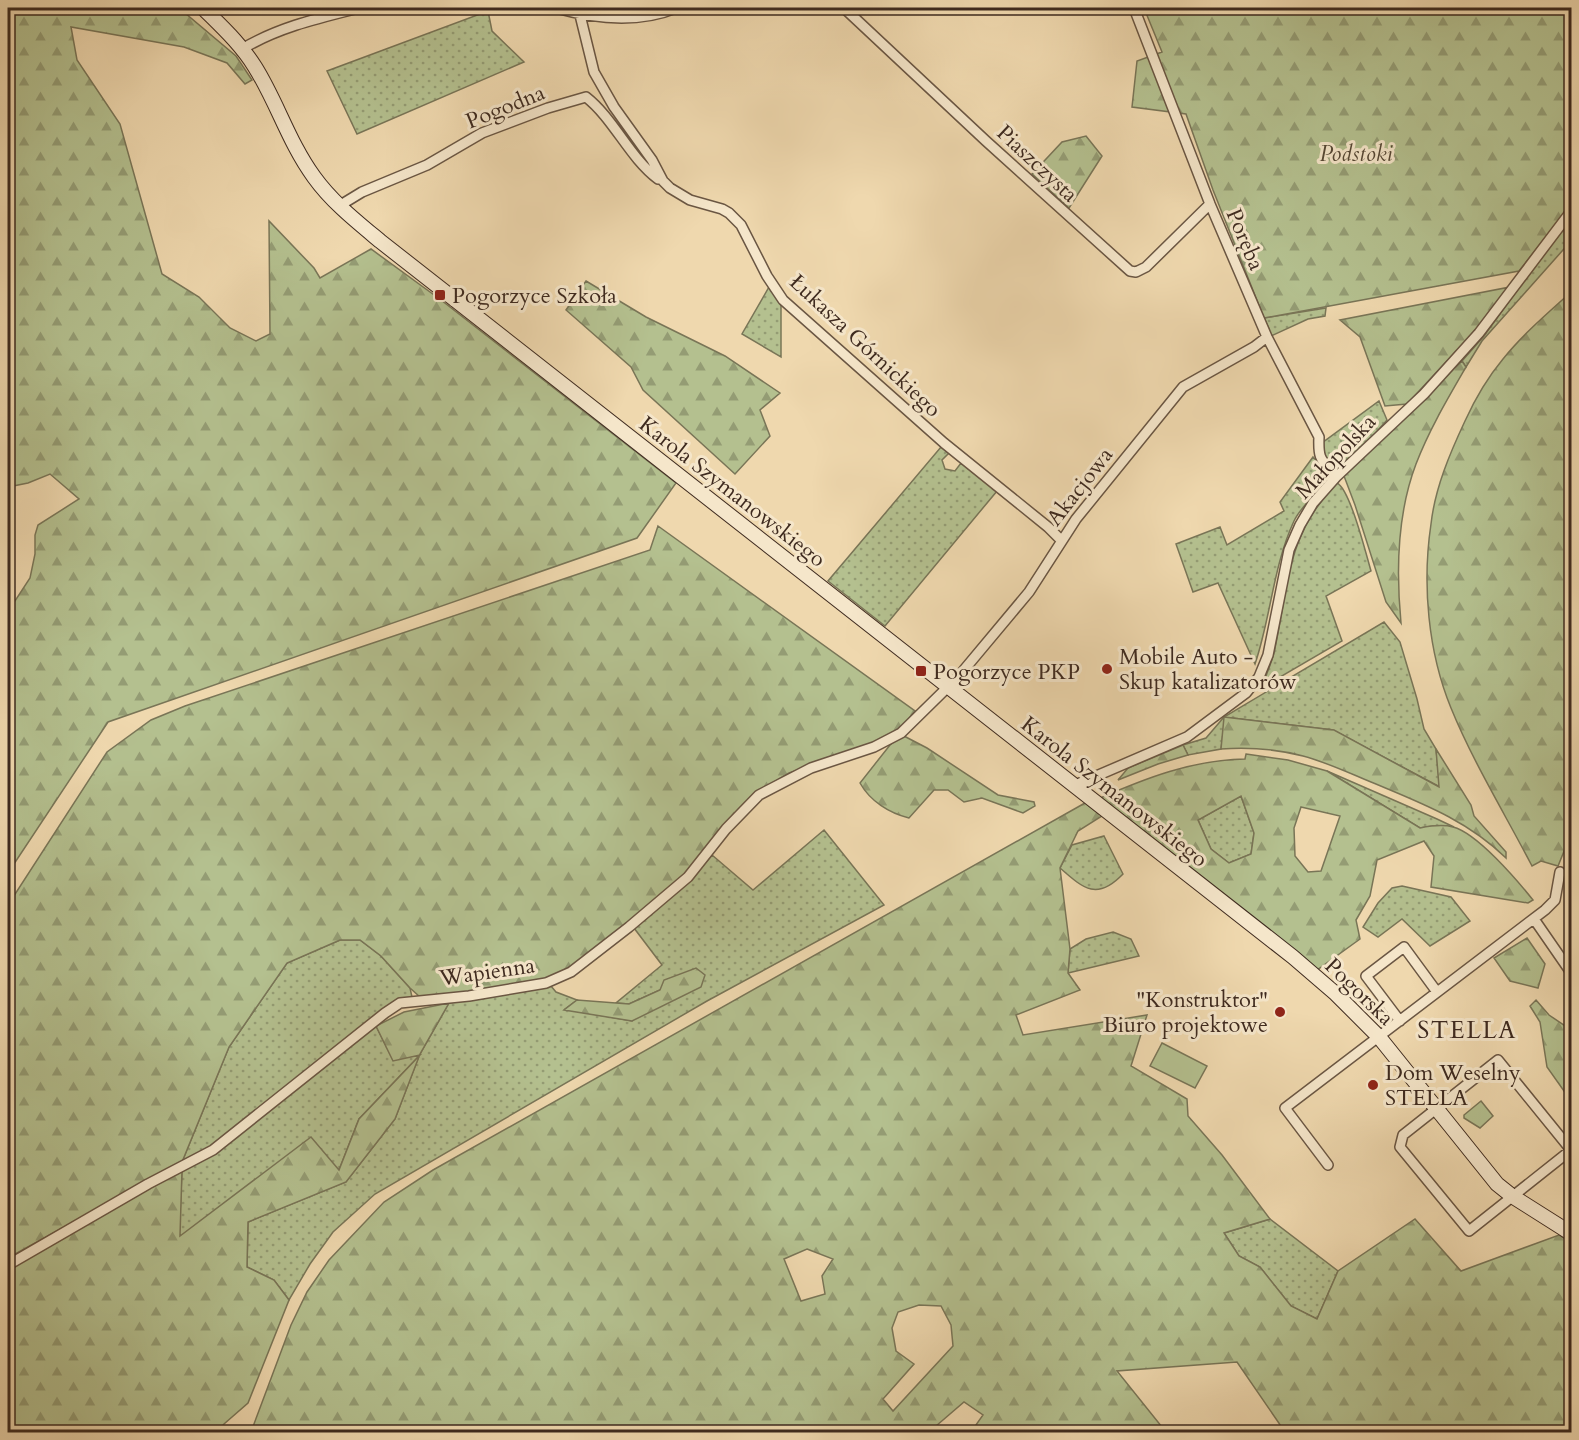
<svg xmlns="http://www.w3.org/2000/svg" width="1579" height="1440" viewBox="0 0 1579 1440" font-family="Cardo,serif">
  <style>
    .grass { fill: url(#grass-dots); stroke: #797557; stroke-width: 1.5 }
    .forest { fill: url(#forest-firs); stroke: #797557; stroke-width: 1.5; fill-rule: evenodd }
    .park { fill: #b4c08f; stroke: #797557; stroke-width: 1.5 }
    .lines { fill: none; stroke-linecap: round; stroke-linejoin: round }
    .street-casing { stroke: #6a5643; stroke-width: 12 }
    .secondary-casing { stroke: #3e2a1f; stroke-width: 16 }
    .street { stroke: #f5e6ca; stroke-width: 9 }
    .secondary { stroke: #f5e6ca; stroke-width: 14 }
    .poi-dot { fill: #8f2418; stroke: #f5e6ca; stroke-width: 2 }
    .labels { text-anchor: middle; stroke-width: 6; stroke-linejoin: round; paint-order: stroke }
    .street-label { font-size: 22px; fill: #3e2a1f; stroke: #f5e6ca }
    .park-label { font-size: 22px; font-style: italic; fill: #564835; stroke: #f5e6ca }
    .poi-label { font-size: 22px; fill: #3e2a1f; stroke: #f5e6ca; text-anchor: start }
    .neighbourhood-label { font-size: 24px; letter-spacing: 1.5px; fill: #3e2a1f; stroke: #f5e6ca }
  </style>
  <defs>
    <pattern id="grass-dots" width="8" height="8" patternUnits="userSpaceOnUse" patternTransform="scale(1.5)"><rect width="8" height="8" fill="#b4c08f"/><path d="M2 2h.1M6 6h.1" fill="none" stroke="#949c74" stroke-width="1.8" stroke-linecap="round"/></pattern>
    <pattern id="forest-firs" width="22" height="20" patternUnits="userSpaceOnUse" patternTransform="scale(1.5)"><rect width="22" height="20" fill="#b4c08f"/><path d="M5 1l3.5 6h-7zM16 11l3.5 6h-7z" fill="#949c74"/></pattern>
  </defs>
  <rect width="100%" height="100%" fill="#efd8ae"/>
  <filter id="stains"><feTurbulence type="fractalNoise" baseFrequency=".00333" numOctaves="4"/><feColorMatrix values="0 0 0 0 .2 0 0 0 0 .09 0 0 0 0 .02 0 0 0 .5 -.17"/></filter>
  <radialGradient id="worn" r=".72"><stop offset=".6" stop-color="#630" stop-opacity="0"/><stop offset="1" stop-color="#630" stop-opacity=".3"/></radialGradient>
  <path class="grass" d="M488,11L492,31L524,62L357,134L327,71Z
    M1571,223V241L1482,341L1466,367L1462,361L1484,336L1560,231Z
    M769,287H771L781,302V357L742,334Z
    M1326,308L1325,316L1308,319L1269,337V329L1264,318Z
    M1379,401L1387,420C1374,434 1351,465 1334,471L1322,454V443Z
    M941,447L949,453L942,460L945,469L955,471L961,463L997,491L885,626L828,581Z
    M1313,457L1329,474V479C1318,494 1302,504 1294,521C1273,566 1271,617 1255,664L1218,583L1193,592L1176,544L1220,527L1227,545L1284,511L1280,502Z
    M1337,483C1350,489 1366,554 1371,571L1326,596L1342,641L1263,687C1265,674 1273,662 1275,648C1289,582 1287,534 1337,483Z
    M1384,622L1400,642L1417,699L1424,729L1436,749L1440,787L1333,730L1225,717L1221,749L1188,755L1183,745L1206,738L1224,717Z
    M1327,771L1437,819L1454,827L1433,826L1420,828Z
    M1241,796L1254,833L1251,854L1229,863L1211,849L1198,820Z
    M824,830L884,905L707,1001L375,1194L333,1232L310,1264L289,1300L274,1280L247,1267L248,1222L346,1182L395,1119L419,1056L359,1119L339,1170L179,1237L182,1170L214,1153L376,1026L393,1060L420,1054L449,1003L551,986L556,992L577,1000L565,1009L632,1021L660,990L629,1004L616,1003L662,965L634,928L690,881L712,855L753,890Z
    M1104,836L1123,874C1097,901 1084,889 1060,868L1072,845Z
    M1402,886L1451,897L1470,921L1430,946L1402,919L1378,937L1363,927L1378,903L1392,888Z
    M1113,932L1131,939L1139,956L1068,973L1070,949L1086,939Z
    M340,940H360L381,956L410,988L412,997L211,1146L182,1162L229,1047L287,963Z
    M1270,1219L1338,1271L1317,1319L1291,1306L1260,1267L1239,1256L1224,1233Z"/>
  <path class="forest" d="M8,8H179L236,56L252,80L245,84L227,63L184,47L71,27L77,60L120,124L162,274L199,297L230,328L256,341L270,334L269,221L314,268L320,278L371,249L441,300L676,483L637,538L108,722L8,873V604L15,601L30,578L35,554V535L38,525L79,499L50,474L28,483L8,487Z
    M1144,8H1571V205L1519,271L1264,318L1213,190L1186,114L1132,107L1137,61L1162,52Z
    M1086,136L1102,156L1069,208L1032,174L1062,142Z
    M586,281L646,317L725,356L780,393L760,410L770,436L735,474L643,390L631,367L566,310Z
    M1510,287L1471,335L1407,404L1385,406L1360,337L1340,320Z
    M1571,292V834L1558,866L1541,861L1532,866C1505,814 1473,762 1451,708C1428,652 1422,584 1431,524C1435,488 1450,453 1465,421C1475,399 1488,377 1503,359C1523,334 1548,313 1571,292Z
    M1462,361L1466,367C1448,398 1429,430 1416,464C1397,514 1396,571 1401,623L1386,602L1355,505L1344,476Z
    M658,526L915,711L899,731L877,743L789,773L757,792L721,830L683,876L656,901L568,970L546,979L465,993L420,997L410,988L381,956L360,940H340L287,963L229,1047L182,1162L8,1258V905L107,752L151,720L185,706L650,550Z
    M1224,717L1334,730L1439,787L1436,749L1471,805L1474,816L1506,852V858C1467,820 1421,803 1371,782C1349,773 1326,762 1303,756C1276,749 1248,747 1221,749Z
    M902,735L927,748L998,795L1034,802L1035,806L1023,813L982,798L964,802L948,790H934L909,818C889,813 870,801 860,783L890,745Z
    M1183,745L1188,755L1158,764L1118,780L1128,768Z
    M1246,754L1288,760L1327,771L1420,828C1430,826 1442,824 1453,827C1477,833 1517,880 1533,900L1528,903L1431,887L1434,856L1424,841L1377,860L1370,896L1356,920L1360,939L1317,970L1098,799C1146,778 1192,760 1245,759ZM1241,796L1254,833L1251,854L1229,863L1211,849L1198,820ZM1301,807L1340,816L1321,871L1308,872L1295,856L1294,828Z
    M1085,803L1102,816L1078,831L1060,868L1070,949L1068,973L1080,990L1016,1015L1023,1035L1147,1015L1131,1066L1187,1099L1188,1116L1222,1155L1270,1219L1224,1233L1239,1256L1260,1267L1291,1306L1317,1319L1338,1271L1415,1219L1461,1271L1559,1235L1571,1243V1432H1285L1237,1362L1117,1371L1166,1432H971L983,1415L964,1402L936,1426V1432H251L291,1325L307,1292L329,1260L384,1202L433,1170ZM807,1249L833,1259L822,1276L825,1294L801,1301L784,1259ZM919,1305L941,1306L951,1325L953,1346L893,1411L883,1399L914,1364L896,1351L892,1328L898,1312Z
    M1527,938L1545,964L1538,988L1510,981L1494,958Z
    M696,968L705,975L701,987L632,1021L564,1010L577,1000L629,1004L660,990L664,980Z
    M1536,1000L1549,1015L1571,1030V1101L1547,1067L1540,1022L1530,1006Z
    M449,1003L420,1054L395,1119L346,1182L248,1222L247,1267L274,1280L289,1300L248,1403L224,1424L217,1432H8V1269L182,1170L180,1236L311,1137L339,1170L359,1119L420,1055L393,1061L376,1026L404,1012Z"/>
  <path class="park" d="M1162,1043L1207,1066L1195,1088L1150,1066Z
    M1481,1101L1493,1116L1480,1128L1464,1118V1115Z"/>
  <g class="lines">
    <g class="street-casing">
      <path id="street" d="M556,8C595,19 637,24 676,8
        M844,8L986,141L1130,271L1136,272L1146,267L1210,204
        M1134,8L1210,204L1267,337L1319,437C1318,460 1321,459 1336,477
        M580,15L594,72L614,107L652,160L663,181L670,188L690,200L722,209L729,213L741,225L767,276L783,300L944,443L1048,527L1061,540
        M242,49C279,27 319,18 359,8
        M339,206L362,192L427,165L482,133L548,108L586,97C614,119 629,157 658,179
        M1077,788L1080,783L1187,737L1246,693L1259,677L1268,655L1289,550L1300,525L1313,503L1336,477L1424,394L1479,333L1572,210
        M1534,919L1572,974
        M1400,1021L1366,976L1404,947L1437,992
        M1498,1060L1571,1150L1469,1231L1400,1147L1403,1135Z
        M1328,1165L1285,1108L1545,910L1555,900L1560,872
        M8,1265L148,1184L213,1150L385,1013L400,1003L469,996L546,983L571,972L629,927L688,877L726,829L759,795L811,768L874,747L901,733L958,677L1029,592L1076,519L1183,387L1254,347L1267,337"/>
    </g>
    <g class="secondary-casing">
      <path id="secondary" d="M203,8C221,26 241,44 255,67C277,102 289,143 314,177C332,202 356,221 380,241L1293,957L1336,994L1379,1037L1497,1184L1512,1196L1572,1234"/>
    </g>
    <use href="#street" class="street"/>
    <use href="#secondary" class="secondary"/>
  </g>
  <g class="poi-dot">
    <rect x="434" y="289" width="12" height="12" rx="3"/>
    <circle cx="1107" cy="669" r="6"/>
    <rect x="915" y="665" width="12" height="12" rx="3"/>
    <circle cx="1280" cy="1012" r="6"/>
    <circle cx="1373" cy="1085" r="6"/>
  </g>
  <g class="labels">
    <g class="street-label">
      <text transform="translate(505 106) rotate(-22)" y="8">Pogodna</text>
      <text transform="translate(1038 163) rotate(43)" y="8">Piaszczysta</text>
      <text transform="translate(1246 239) rotate(67)" y="8">Poręba</text>
      <text transform="translate(866 345) rotate(43)" y="8">Łukasza Górnickiego</text>
      <text transform="translate(1335 456) rotate(-47)" y="8">Małopolska</text>
      <text transform="translate(1079 486) rotate(-52)" y="8">Akacjowa</text>
      <text transform="translate(733 491) rotate(38)" y="8">Karola Szymanowskiego</text>
      <text transform="translate(1115 791) rotate(38)" y="8">Karola Szymanowskiego</text>
      <text transform="translate(487 971) rotate(-8)" y="8">Wapienna</text>
      <text transform="translate(1360 991) rotate(44)" y="8">Pogorska</text>
    </g>
    <g class="park-label">
      <text x="1356" y="161">Podstoki</text>
    </g>
    <g class="poi-label">
      <text x="452" y="303">Pogorzyce Szkoła</text>
      <text x="1119" y="664">Mobile Auto -<tspan x="1119" dy="25">Skup katalizatorów</tspan></text>
      <text x="933" y="679">Pogorzyce PKP</text>
      <text x="1268" y="1007" text-anchor="end">"Konstruktor"<tspan x="1268" dy="25">Biuro projektowe</tspan></text>
      <text x="1385" y="1080">Dom Weselny<tspan x="1385" dy="25">STELLA</tspan></text>
    </g>
    <g class="neighbourhood-label">
      <text x="1467" y="1038">STELLA</text>
    </g>
  </g>
  <rect width="1579" height="1440" fill="none" stroke="#efd8ae" stroke-width="30"/>
  <rect x="9" y="9" width="1561" height="1422" fill="none" stroke="#3e2a1f" stroke-width="3"/>
  <rect x="15" y="15" width="1549" height="1410" fill="none" stroke="#3e2a1f" stroke-width="1.5"/>
  <rect width="100%" height="100%" filter="url(#stains)"/>
  <rect width="100%" height="100%" fill="url(#worn)"/>
</svg>
